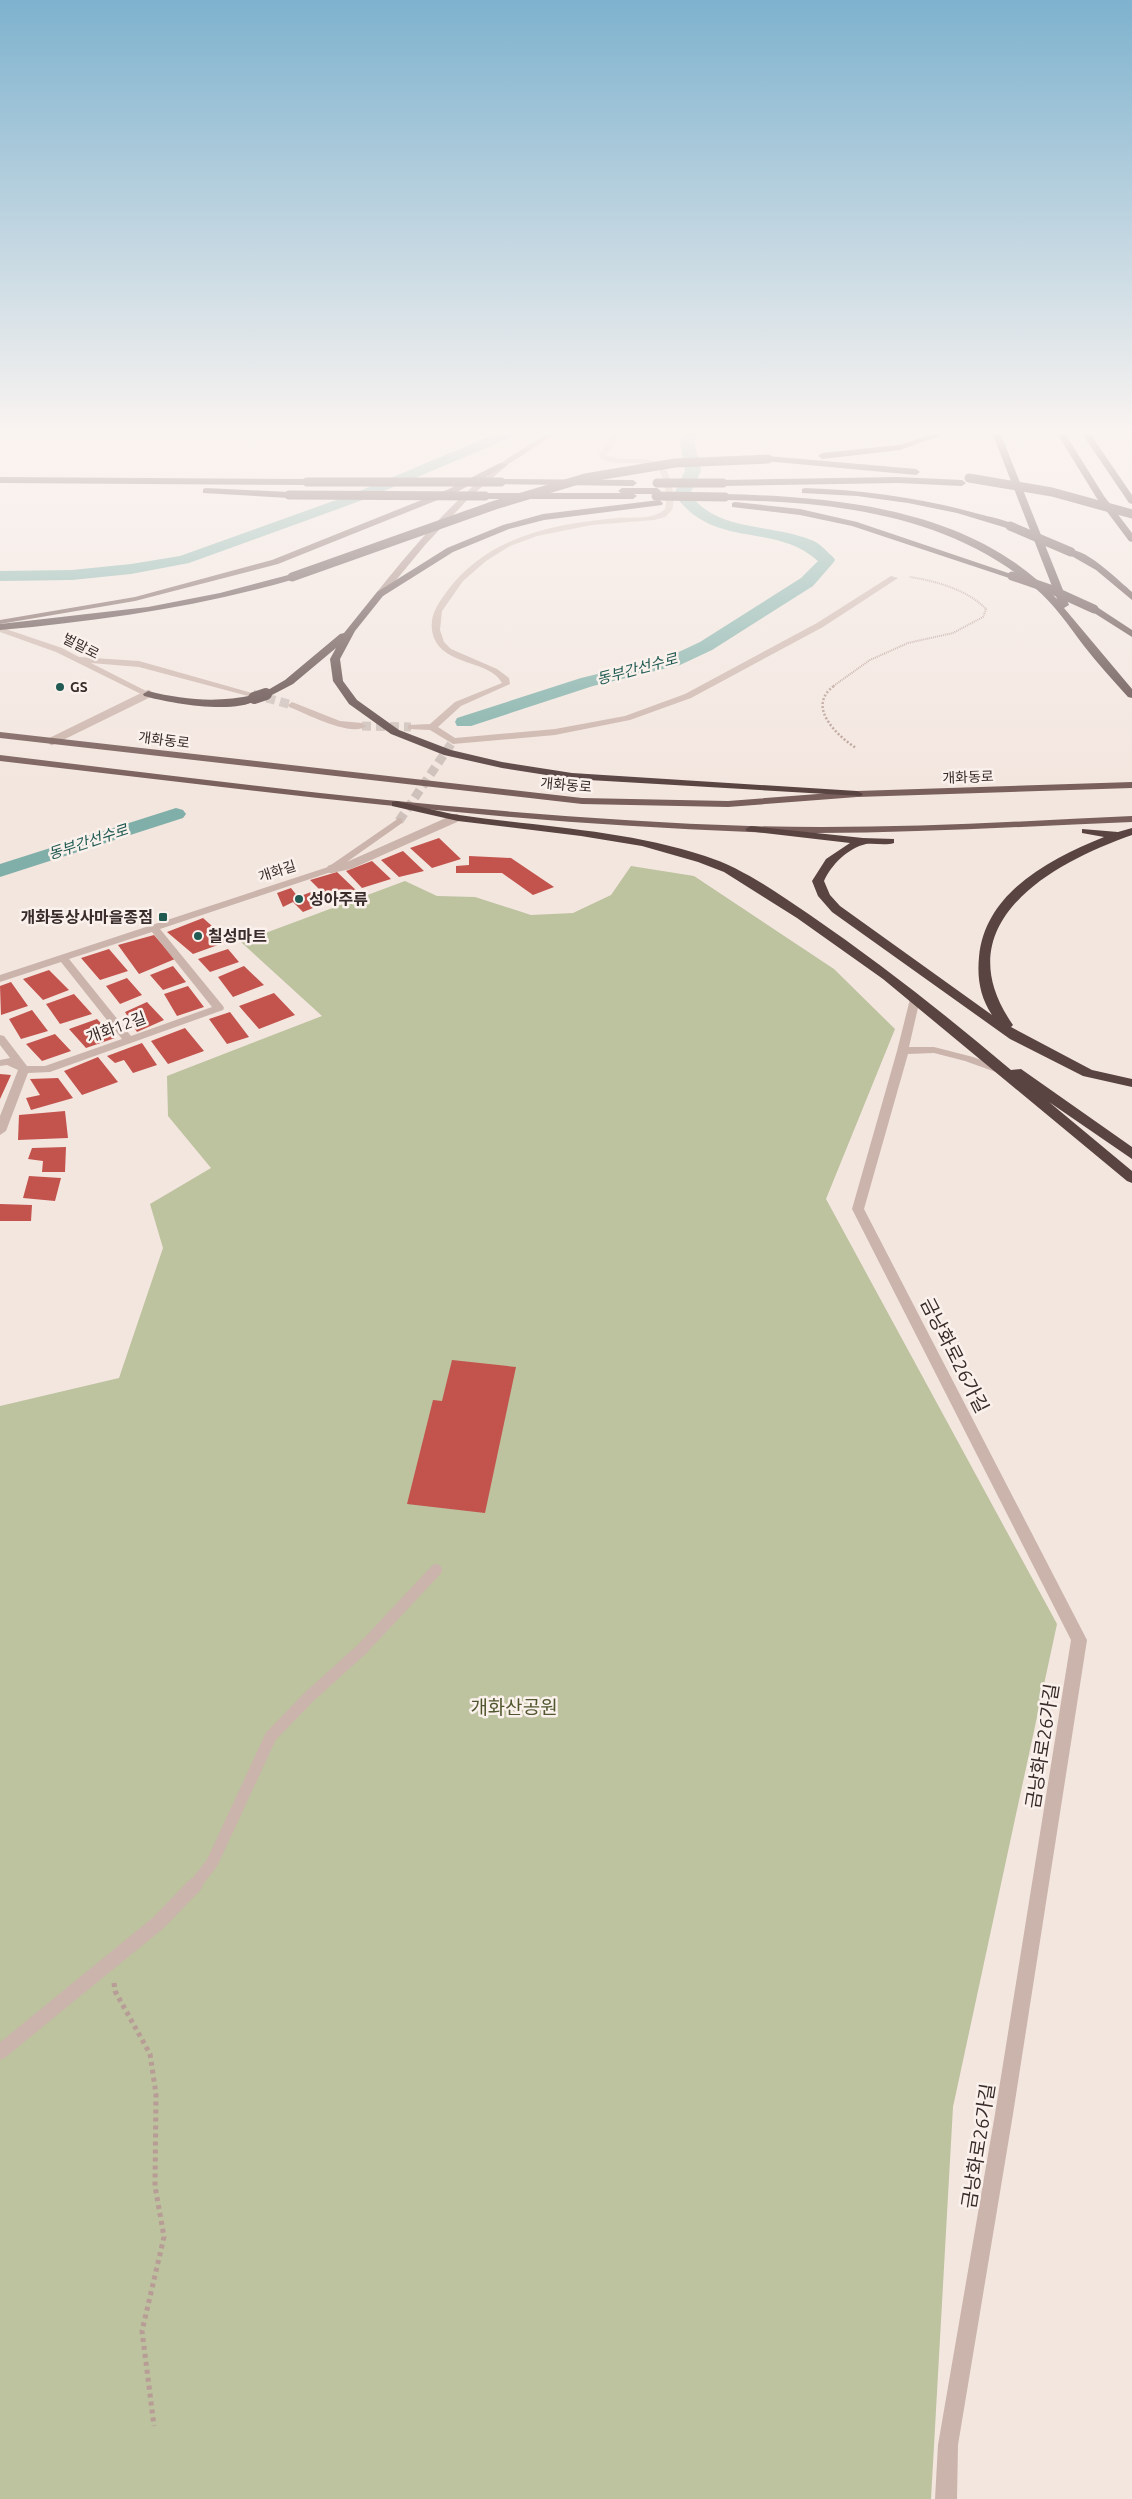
<svg xmlns="http://www.w3.org/2000/svg" width="1132" height="2499" viewBox="0 0 1132 2499" font-family="Ubuntu,'Noto Sans KR',sans-serif">
  <style>
    .green { fill: #bdc29f }
    .lines { fill: none; stroke-linecap: round; stroke-linejoin: round }
    .canal { fill: #7fafa8; fill-rule: evenodd }
    .building { fill: #c3534d }
    .street-tunnel { stroke: #cec1bb; stroke-width: 9; stroke-dasharray: 9 5; stroke-linecap: butt }
    .path-far2 { stroke: #b79d95; stroke-width: 2; stroke-dasharray: 1 1; stroke-linecap: butt }
    .path-far1 { stroke: #b79d95; stroke-width: 2.5; stroke-dasharray: 2 2; stroke-linecap: butt }
    .path { stroke: #b79d95; stroke-width: 5; stroke-dasharray: 4 4; stroke-linecap: butt }
    .lane-far2 { stroke: #cbb4ab; stroke-width: 8 }
    .lane-far1 { stroke: #cbb4ab; stroke-width: 12 }
    .lane { stroke: #cbb4ab; stroke-width: 15 }
    .street { fill: #cbb4ab; fill-rule: evenodd }
    .secondary { fill: #9f827c; fill-rule: evenodd }
    .primary { fill: #7a605c; fill-rule: evenodd }
    .highway { fill: #594442; fill-rule: evenodd }
    .highway-bridge-far1 { stroke: #594442; stroke-width: 9 }
    .highway-bridge { stroke: #594442; stroke-width: 12 }
    .poi-dot { fill: #205a53; stroke: #faf1ec; stroke-width: 2 }
    .labels { text-anchor: middle; stroke-width: 5; stroke-linejoin: round; paint-order: stroke }
    .far-street-label { font-size: 14px; fill: #392c2a; stroke: #faf1ec }
    .far-poi-label { font-size: 14px; font-weight: bold; fill: #392c2a; stroke: #faf1ec; text-anchor: start }
    .far-water-label { font-size: 15px; font-style: italic; fill: #205a53; stroke: #faf1ec }
    .poi-label { font-size: 16px; font-weight: bold; fill: #392c2a; stroke: #faf1ec; text-anchor: start }
    .street-label { font-size: 16px; fill: #392c2a; stroke: #faf1ec }
    .near-street-label { font-size: 19px; fill: #392c2a; stroke: #faf1ec }
    .near-park-label { font-size: 19px; fill: #50572e; stroke: #faf1ec }
  </style>
  <rect width="100%" height="100%" fill="#f3e6df"/>
  <path class="green" d="M631,866L694,876L834,969L895,1029L826,1199L1057,1624L953,2107L931,2499H0V1406L119,1378L163,1248L150,1204L211,1168L168,1116L167,1076L322,1016L241,942L405,881L437,896L475,897L531,915L573,913L611,895Z"/>
  <g class="lines">
    <path class="canal" d="M493,435H512L510,438L360,501L189,563L131,574L72,580L0,581V571L72,570L131,564L180,556L350,495Z
      M684,435H699L694,441L701,471L690,494C718,533 771,523 811,540C820,543 826,551 833,557L835,560L833,563L813,586L712,650L680,665L593,686L471,726H457L455,722L457,718L581,678L668,657L700,642L801,578L818,561C774,521 714,551 674,494L685,471L680,440Z
      M176,808L183,810L186,814L183,818L0,877V864Z"/>
  </g>
  <path class="building" d="M439,838L461,859L432,868L410,848Z
    M403,851L424,871L399,877L381,860Z
    M469,856L511,858L554,887L533,895L502,873H456V866L469,865Z
    M372,861L391,879L362,888L346,871Z
    M337,872L359,893L332,902L310,880Z
    M291,888L298,897L311,892L323,904L303,912L293,902L283,907L277,893Z
    M203,918L229,941L193,954L167,932Z
    M154,935L175,959L139,974L118,945Z
    M109,949L128,971L100,980L81,958Z
    M228,949L239,962L210,972L198,959Z
    M173,966L186,982L163,990L150,975Z
    M244,966L264,985L233,997L218,977Z
    M49,970L69,990L43,1000L23,979Z
    M127,978L142,995L120,1004L106,986Z
    M11,982L28,1006L1,1015L0,986Z
    M188,986L204,1007L177,1016L164,994Z
    M274,993L295,1015L259,1029L239,1006Z
    M74,994L92,1014L60,1024L46,1004Z
    M147,1002L164,1020L137,1032L125,1012Z
    M32,1010L48,1031L21,1039L9,1019Z
    M230,1012L249,1037L227,1044L209,1019Z
    M97,1019L115,1038L86,1048L69,1029Z
    M185,1028L204,1051L168,1064L151,1041Z
    M55,1034L71,1051L42,1061L26,1044Z
    M142,1043L157,1065L133,1073L124,1060L115,1063L107,1056Z
    M98,1057L118,1082L82,1095L64,1071Z
    M0,1074L11,1075L0,1099Z
    M58,1078L73,1098L31,1110L26,1098L40,1095L30,1079Z
    M65,1111L68,1138L18,1140L19,1115Z
    M66,1147L65,1172H42L43,1161L28,1159L32,1148Z
    M29,1176L61,1178L55,1201L23,1198Z
    M0,1204L32,1205L31,1221H0Z
    M452,1360L516,1367L485,1513L407,1504L433,1400L442,1401Z"/>
  <g class="lines">
    <path class="street-tunnel" d="M253,694L292,705
      M362,726L411,727
      M399,821L453,741"/>
    <path class="path-far2" d="M832,687L870,660L908,643L953,633L983,617L986,609C968,590 936,581 910,577"/>
    <path class="path-far1" d="M834,686C806,706 836,735 856,748"/>
    <path class="path" d="M114,1983L115,1991L150,2054L156,2094L155,2186L164,2237L142,2331L154,2426"/>
    <path class="lane-far2" d="M52,741L148,694
      M331,869L350,865L456,818"/>
    <path class="lane-far1" d="M194,1886L212,1863L271,1736L310,1696L362,1649L436,1570"/>
    <path class="lane" d="M0,2052L158,1923L195,1885"/>
    <path class="street" d="M615,435H621L606,455C629,466 664,446 671,483C673,491 675,501 672,510L665,517L654,520L592,525L537,536L510,546L486,561L463,581L442,611L440,630L444,642L451,649L497,669L509,678L510,684L461,706L438,727L455,738L555,729L625,716L685,694L817,623L891,576L898,578L823,627L691,698L630,720L555,735L453,744L430,730L408,729V725L430,724L455,702L502,683C490,660 445,666 434,638C427,618 437,605 448,590C489,536 553,524 617,518C632,517 654,520 665,509C668,497 665,477 657,467C639,459 613,469 598,456Z
      M0,627L62,648L79,657L139,661L252,693L248,696L139,667L91,663L152,694L145,696L56,652L0,632Z
      M292,702L340,721L362,723L366,726C352,738 305,713 289,707L288,705Z
      M399,818L402,819V823L334,871L160,929L223,1006L224,1008L223,1010L50,1072L28,1073L6,1131L0,1135V1116L18,1070L7,1065L0,1066V1060L10,1058L0,1045V1035L4,1036L27,1066H45L122,1039L61,962L0,982V975L328,867ZM152,932L212,1007L131,1036L69,959Z
      M915,996L920,999L909,1047H934L973,1057L1008,1070L1010,1072L1004,1075L965,1061L934,1053L908,1054L864,1209L1087,1640L1013,2114L958,2445L957,2499H935L938,2445L995,2114L1071,1640L852,1209L897,1051L910,999Z"/>
    <path class="secondary" d="M546,435H554L510,463L471,496L425,545L383,596H377V592C415,545 455,497 504,461C518,451 532,443 546,435Z"/>
    <path class="primary" d="M500,463L507,465L455,493L278,564L135,601L0,624V620L135,597L272,560L449,489Z
      M0,732L582,798L728,801L857,791L1132,782V788L857,797L728,807L582,804L0,738Z
      M0,755C249,785 499,818 750,826C877,830 1005,822 1132,816V822C1005,827 877,836 750,832C499,823 249,790 0,761Z"/>
    <path class="highway" d="M930,435H942L900,450L822,459L818,456L822,453L899,445Z
      M993,435H1001L1069,605L1064,608L1132,689V698L1128,697C1113,680 1098,664 1084,646C1069,626 1054,604 1035,588C947,514 835,502 725,500L721,497L725,494C840,497 973,509 1057,599Z
      M1058,435H1066L1104,496L1132,533V542L1129,541L1096,497Z
      M1083,435H1091L1132,495V504L1129,503Z
      M768,456L916,469L920,472L916,475L765,461V457Z
      M0,477L307,479L311,482L307,485L0,483Z
      M898,477L962,480L966,483L962,486L898,483L723,486L719,483L723,480Z
      M501,479L633,480L637,483L633,486L498,484L497,482Z
      M206,488L289,492L293,495L289,498L203,493V489Z
      M622,488H657L661,491L657,494H634L637,496L633,499H485L481,496L485,493H621L618,491Z
      M805,488C864,490 922,498 979,514C989,517 1006,519 1015,526L1010,529L957,513L908,503L857,496L802,493V489Z
      M659,500L663,503L662,505L544,520L509,529L453,552L383,596L355,631L340,659L343,681L357,700L399,730L451,750L502,762L572,773L857,791L863,794L861,796L572,779L502,768L444,755L391,734L349,704L333,681L330,659L336,648L293,684L270,696L266,697L261,694L285,680L340,634L344,633L377,592L447,548L503,525L543,514Z
      M735,502L800,509L857,522L1017,576L1009,578L852,526L800,515L732,507V503Z
      M1068,550C1085,547 1119,581 1132,592V600L1096,570L1068,554Z
      M292,574L295,575V579C198,607 100,621 0,630V624L148,607L220,593Z
      M1091,607H1097L1132,630V637L1091,611Z
      M148,691C184,700 217,703 254,695L259,698C239,716 169,703 144,696L143,694Z
      M396,801C417,805 438,812 459,815C541,827 625,830 705,856C743,868 777,893 810,915C880,963 946,1015 1011,1070L1021,1069L1132,1147V1159L1049,1102L1132,1171V1183L1127,1181L883,979L797,918L724,872L698,862L642,846L581,836L458,821L392,806V802Z
      M751,826L863,838L894,839V843C885,846 875,843 866,844C848,848 831,865 824,881L830,895L840,906L992,1015C980,997 977,978 979,957C985,892 1050,859 1104,837L1082,833V829L1118,832L1132,828V835C1049,864 943,925 1013,1025L1011,1027L1092,1070L1132,1079V1087L1083,1076L1010,1039L832,912L818,896L812,881L826,859L850,843L747,831L745,829Z"/>
    <path class="highway-bridge-far1" d="M969,478L1052,492L1132,514
      M307,482H501
      M657,483H723
      M289,495L485,496
      M656,496L725,497
      M1010,526L1071,552
      M1012,576L1050,589L1094,609
      M292,577L495,505L585,478L675,463L768,459"/>
    <path class="highway-bridge" d="M254,698L266,694"/>
  </g>
  <linearGradient id="sky" x2="0" y2="1"><stop stop-color="#7eb2ce"/><stop offset="0.55" stop-color="#faf4f1"/><stop offset="1" stop-color="#faf4f1" stop-opacity="0"/></linearGradient>
  <rect width="1132" height="785" fill="url(#sky)"/>
  <g class="poi-dot">
    <circle cx="60" cy="687" r="5"/>
    <circle cx="299" cy="899" r="5"/>
    <rect x="158" y="912" width="10" height="10" rx="2.5"/>
    <circle cx="198" cy="936" r="5"/>
  </g>
  <g class="labels">
    <g class="far-street-label">
      <text transform="translate(81 646) rotate(27)" y="5">벌말로</text>
      <text transform="translate(164 740) rotate(7)" y="5">개화동로</text>
      <text transform="translate(968 777) rotate(-2)" y="5">개화동로</text>
      <text transform="translate(566 785) rotate(5)" y="5">개화동로</text>
      <text transform="translate(277 871) rotate(-18)" y="5">개화길</text>
    </g>
    <g class="far-poi-label">
      <text x="70" y="692">GS</text>
    </g>
    <g class="far-water-label">
      <text transform="translate(637 669) rotate(-15)" y="5">동부간선수로</text>
      <text transform="translate(88 842) rotate(-18)" y="5">동부간선수로</text>
    </g>
    <g class="poi-label">
      <text x="309" y="905">성아주류</text>
      <text x="153" y="923" text-anchor="end">개화동상사마을종점</text>
      <text x="208" y="942">칠성마트</text>
    </g>
    <g class="street-label">
      <text transform="translate(116 1027) rotate(-20)" y="6">개화12길</text>
    </g>
    <g class="near-street-label">
      <text transform="translate(955 1355) rotate(63)" y="7">금낭화로26가길</text>
      <text transform="translate(1042 1746) rotate(-81)" y="7">금낭화로26가길</text>
      <text transform="translate(978 2146) rotate(-81)" y="7">금낭화로26가길</text>
    </g>
    <g class="near-park-label">
      <text x="514" y="1714">개화산공원</text>
    </g>
  </g>
</svg>
